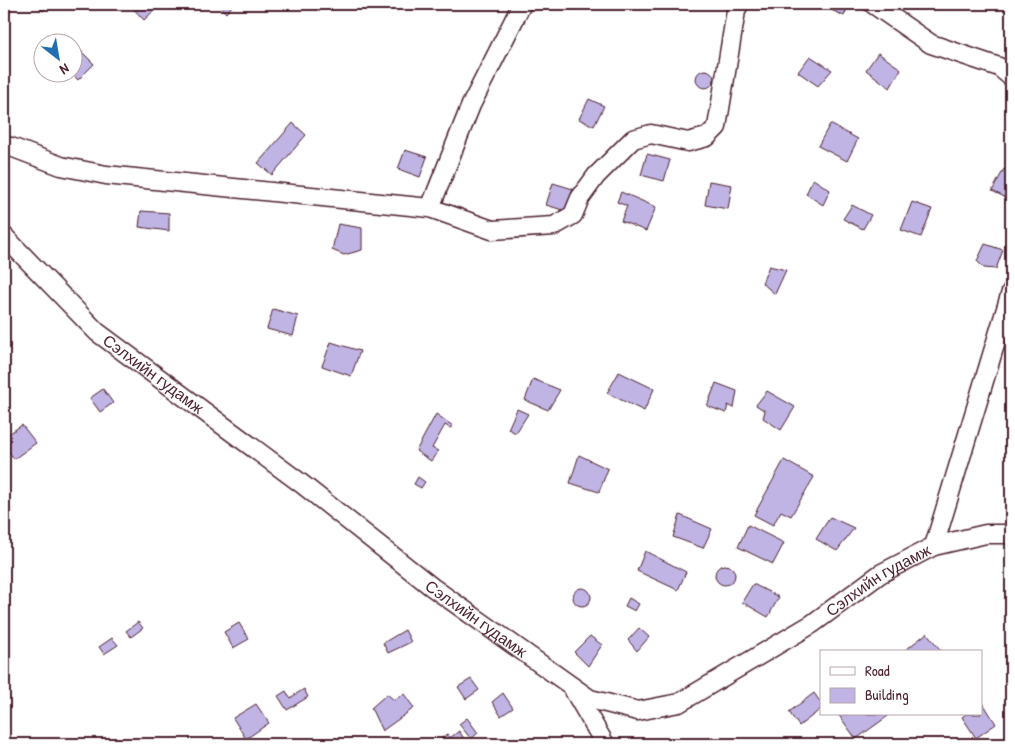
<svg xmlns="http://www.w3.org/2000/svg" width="1015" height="748" viewBox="0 0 1015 748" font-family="'Patrick Hand',sans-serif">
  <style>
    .building { fill: #c0b4e5; stroke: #4a1f2b }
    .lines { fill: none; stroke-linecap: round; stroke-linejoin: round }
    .minor-casing { stroke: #4a1f2b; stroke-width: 21 }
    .minor { stroke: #fff; stroke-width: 18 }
    .labels { text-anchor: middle; stroke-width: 4; stroke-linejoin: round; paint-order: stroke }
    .street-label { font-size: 16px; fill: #4a1f2b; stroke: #fff }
  </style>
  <rect width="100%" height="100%" fill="#fff"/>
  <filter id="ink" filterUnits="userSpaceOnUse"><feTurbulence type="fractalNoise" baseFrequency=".02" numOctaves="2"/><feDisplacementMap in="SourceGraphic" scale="10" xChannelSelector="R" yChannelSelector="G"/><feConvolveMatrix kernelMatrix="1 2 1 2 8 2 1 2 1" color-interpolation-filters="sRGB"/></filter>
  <g filter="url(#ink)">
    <path class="building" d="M36,4H51L43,11Z
      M129,4H161L144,20Z
      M217,4H234L226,13Z
      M829,4H849L844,16L827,8Z
      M71,42H72L94,64L78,80L70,72H72V42Z
      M878,53L901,69L890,88L866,70Z
      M810,56L832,70L818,86L798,72Z
      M696 79a9 9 0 1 1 18 0a9 9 0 1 1-18 0Z
      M589,99L604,106L594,126L579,119Z
      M293,123L306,135L272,175L258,163Z
      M830,124L858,139L847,161L818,146Z
      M405,150L427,157L420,177L398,169Z
      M647,154L670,160L664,181L641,175Z
      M1004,169L1011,172V200L992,191Z
      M813,179L830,190L823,205L806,194Z
      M709,181L732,185L728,209L705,205Z
      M553,183L573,189L566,211L546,205Z
      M621,192L656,207L646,231L621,221L627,206L617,202Z
      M912,202L932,209L921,237L901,230Z
      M852,205L871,215L863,229L843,219Z
      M141,211L169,213V231L139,227Z
      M338,224L362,228V250L344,255L332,250Z
      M985,244L1003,250L996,269L984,268L977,261Z
      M769,266L786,270L775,294L762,283Z
      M273,309L298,316L293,336L267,329Z
      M331,342L360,351L351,376L322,366Z
      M619,372L654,389L644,411L607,393Z
      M533,379L560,390L548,410L525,400Z
      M716,383L737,391L734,408L728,405L726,413L707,406Z
      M103,389L113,403L100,412L90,398Z
      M767,391L795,407L781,430L763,418L765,411L756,405Z
      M517,409L528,414L516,433L508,429Z
      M436,414L453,426L450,428L445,425L432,448L438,451L431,461L416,451Z
      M22,425L36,443L14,459L4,445V437Z
      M579,455L608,469L599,492L570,483Z
      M784,460L814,477L791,516L781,511L773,525L754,515Z
      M418,477L425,482L421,488L414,484Z
      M680,515L712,529L703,548L673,537Z
      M830,517L854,528L837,551L816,539Z
      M748,525L784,543L773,564L738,547Z
      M645,551L686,572L678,590L637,571Z
      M715 575a10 10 0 1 1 20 0a10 10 0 1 1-20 0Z
      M753,584L779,597L768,617L742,602Z
      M573 597a9 9 0 1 1 18 0a9 9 0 1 1-18 0Z
      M629,598L639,604L635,611L625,606Z
      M138,622L143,628L131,637L126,631Z
      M239,623L249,639L233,648L224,632Z
      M639,628L649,637L637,651L628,640Z
      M405,630L411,642L388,653L383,643Z
      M927,633L942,652H903Z
      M590,636L602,645L588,666L574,652Z
      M112,638L118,645L104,654L99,647Z
      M471,679L479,690L466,699L458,687Z
      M304,689L308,697L287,710L278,696L286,691L290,698Z
      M503,693L513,708L501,716L492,702Z
      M814,693L821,703V709L799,726L789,712Z
      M387,694L394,700L404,694L414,708L382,731L371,708Z
      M983,703L996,724L976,738L962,717L966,714H981V704Z
      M256,704L269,723L246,739L233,718Z
      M838,714H887L888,716L856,739Z
      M467,718L478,733L471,739L459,724Z
      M459,731L465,740L459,744H440L438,741L448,734L450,738Z"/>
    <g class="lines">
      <g class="minor-casing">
        <g id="minor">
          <path d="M873,4L931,44L999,67L1011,77"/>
          <path d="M4,146L11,147L61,166L106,175L430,208L492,230L554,226L573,215L580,198L596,176L633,139L651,134L688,142L707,137L717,127L736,11L739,4"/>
          <path d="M430,208L471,105L522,4"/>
          <path id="s1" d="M4,236L97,332L302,484L432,587L590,699L638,711L679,703L812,624L880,574L934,546L986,534H1011"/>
          <path d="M934,546L1011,292"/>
          <path d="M574,691L605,744"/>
        </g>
      </g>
      <use href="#minor" class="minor"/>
    </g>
  </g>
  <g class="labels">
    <g class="street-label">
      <text dy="6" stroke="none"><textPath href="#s1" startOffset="204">Сэлхийн гудамж</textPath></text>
      <text dy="6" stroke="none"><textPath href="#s1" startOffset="1074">Сэлхийн гудамж</textPath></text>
      <text dy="6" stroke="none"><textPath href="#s1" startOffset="609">Сэлхийн гудамж</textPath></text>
    </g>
  </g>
  <rect width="1015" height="748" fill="none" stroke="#fff" stroke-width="20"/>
  <rect x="10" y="10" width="995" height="728" fill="none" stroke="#4a1f2b" stroke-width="2" filter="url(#ink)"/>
  <rect x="820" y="650" width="162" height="65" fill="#ffffff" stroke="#b7a5aa"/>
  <rect x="830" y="667" width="25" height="8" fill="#ffffff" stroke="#b7a5aa"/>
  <text x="865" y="676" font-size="15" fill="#4a1f2b">Road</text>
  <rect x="830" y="688" width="25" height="15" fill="#c0b4e5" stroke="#b7a5aa"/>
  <text x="865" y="700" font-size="15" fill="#4a1f2b">Building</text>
  <g transform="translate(58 58) rotate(149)"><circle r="24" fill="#ffffff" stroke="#b7a5aa"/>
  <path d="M0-4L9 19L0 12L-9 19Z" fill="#1f6fb2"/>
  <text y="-8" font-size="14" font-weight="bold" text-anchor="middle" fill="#4a1f2b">N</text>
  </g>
</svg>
